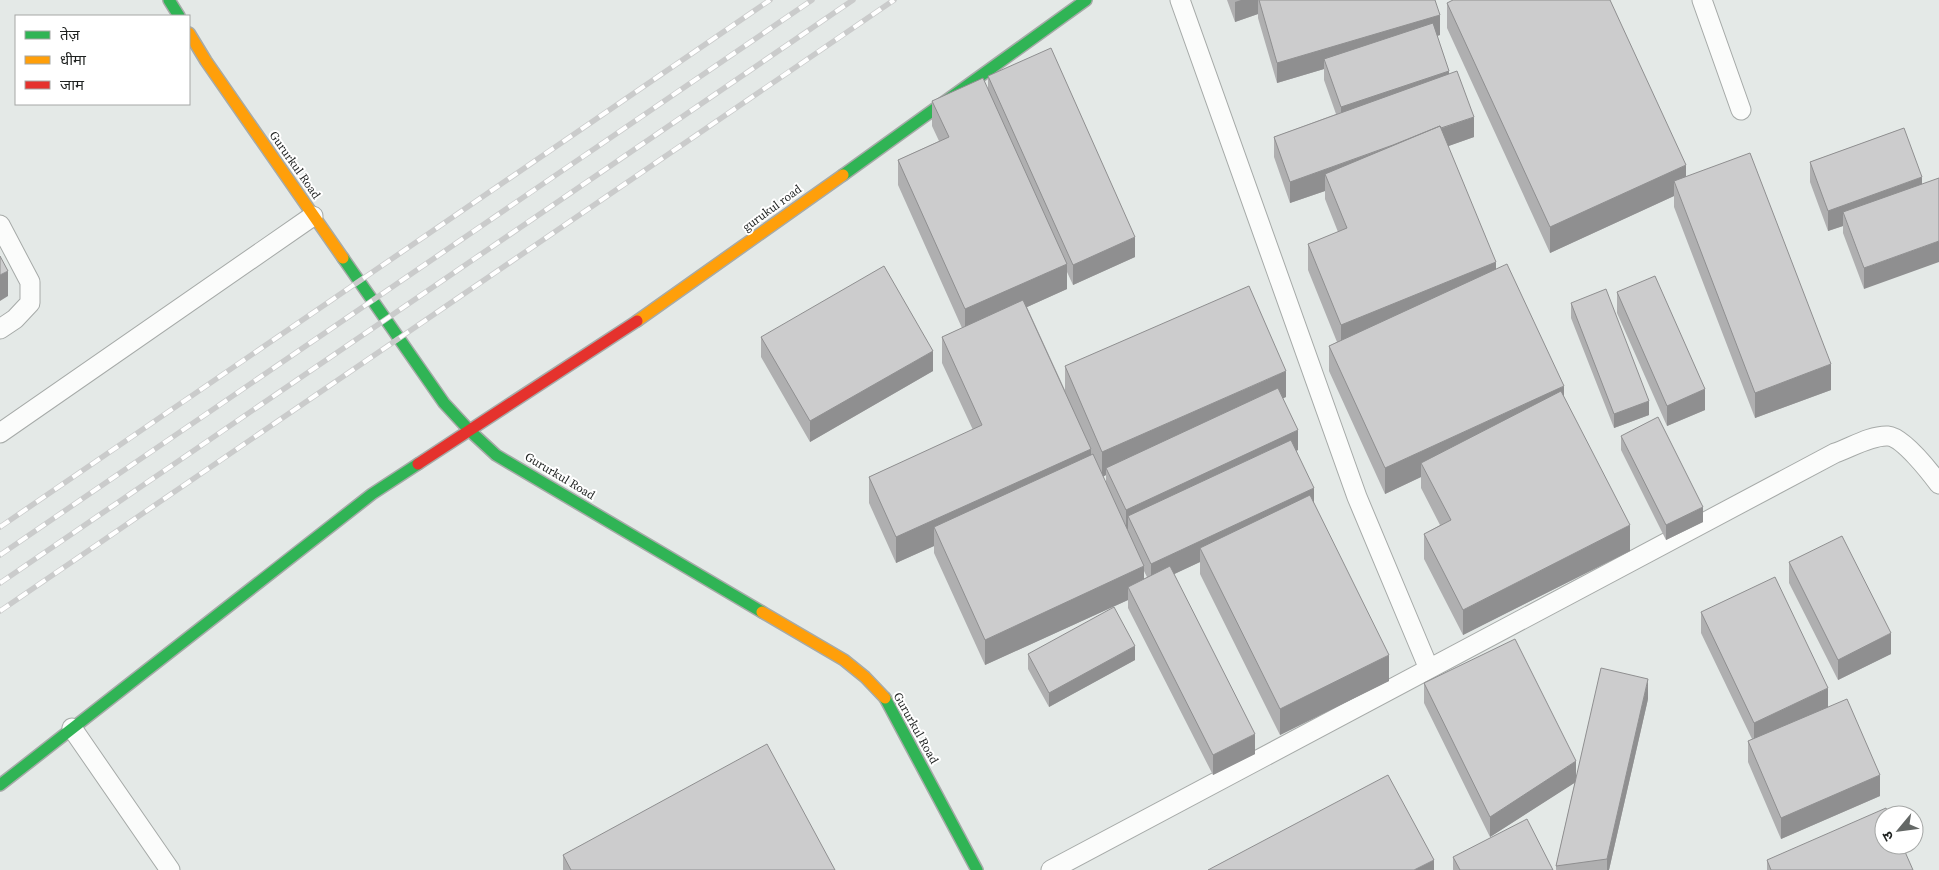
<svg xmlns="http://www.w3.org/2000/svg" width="1939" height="870" viewBox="0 0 1939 870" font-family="'Source Serif 4','Noto Sans Devanagari',serif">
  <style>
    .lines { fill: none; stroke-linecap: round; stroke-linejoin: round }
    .lane-casing { stroke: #a6aaa8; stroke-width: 21 }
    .fast-casing { stroke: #a6aaa8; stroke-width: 14 }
    .slow-casing { stroke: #a6aaa8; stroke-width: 14 }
    .jam-casing { stroke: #a6aaa8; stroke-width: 14 }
    .lane { stroke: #fbfcfb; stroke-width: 19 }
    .fast { stroke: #30b455; stroke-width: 11 }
    .slow { stroke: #ff9f0a; stroke-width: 11 }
    .jam { stroke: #e5322d; stroke-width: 11 }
    .rail-casing { stroke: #cacbcb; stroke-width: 5.5 }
    .rail { stroke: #fff; stroke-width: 4; stroke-dasharray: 11; stroke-linecap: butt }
    .wall { fill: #afafb0; fill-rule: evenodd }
    .shaded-wall { fill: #8f8f90 }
    .building { fill: #cccccd; stroke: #8f8f90 }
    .labels { text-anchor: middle; stroke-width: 4; stroke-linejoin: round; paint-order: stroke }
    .street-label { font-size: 12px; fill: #1f2221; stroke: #fff }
  </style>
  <rect width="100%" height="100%" fill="#e4e9e7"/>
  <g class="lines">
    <g class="lane-casing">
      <path id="lane" d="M1180,0L1357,497L1429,669
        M1702,0L1741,110
        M0,225L30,282V303L15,319L0,329
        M0,433L313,216
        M72,728L170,870
        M1051,870L1835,453C1850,448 1871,435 1888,436C1903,437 1930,472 1939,484"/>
    </g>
    <g class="fast-casing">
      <path id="fast" d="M169,0L179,16
        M843,175L1086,0
        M343,258L444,403L469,430L496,455L762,612
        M885,698L977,870
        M0,785L372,494L418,464"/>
    </g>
    <g class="slow-casing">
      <path id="slow" d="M189,33L206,61L343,258
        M637,321L843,175
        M762,612L844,660L865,677L885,698"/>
    </g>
    <g class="jam-casing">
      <path id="jam" d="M418,464L637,321"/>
    </g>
    <use href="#lane" class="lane"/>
    <use href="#fast" class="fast"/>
    <use href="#slow" class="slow"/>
    <use href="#jam" class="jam"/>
    <g class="rail-casing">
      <path id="rail" d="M0,527L770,0
        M0,555L812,0
        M0,583L853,0
        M0,611L894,0"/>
    </g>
    <use href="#rail" class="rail"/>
  </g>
  <path class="wall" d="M1227,0H1435L1440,35L1437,36L1449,74L1474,137L1448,146L1496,269L1564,397L1630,551L1463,635L1424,559V534L1440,525L1421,488V477L1385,494L1329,371V346L1337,342L1308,270V244L1338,232L1325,199V191L1290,203L1274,157V137L1336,114L1324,80V69L1277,83L1258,18V14L1235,22Z
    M1447,3L1686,177L1831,390L1755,418L1674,207V196L1550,253L1447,28Z
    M988,76L1135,257L1073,285L1067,272V289L1027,307L1065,390V366L1286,397L1283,398L1298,450L1296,451L1314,503L1389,681L1280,735L1200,574V562L1174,574L1255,754L1213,775L1128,608V600L985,665L934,553V546L896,563L869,503V477L973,430L942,363V337L962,328L898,185V160L939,141L932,126V101L988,89ZM1106,475V484L1103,477ZM1144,571L1147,577L1144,579Z
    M1904,128L1864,289L1843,233V226L1828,231L1810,182V162Z
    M1617,292L1705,410L1667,426L1617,313Z
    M1571,303L1649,415L1614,428L1571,318Z
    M761,337L933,371L810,442L761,357Z
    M1621,436L1703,522L1666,540L1621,450Z
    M1789,562L1891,654L1838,680L1789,583Z
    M1701,612L1828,707L1880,796L1781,839L1748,762V741L1752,739L1701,633Z
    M1028,654L1135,660L1049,707L1028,669Z
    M1424,683L1576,778L1648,699L1609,870H1556V866L1575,782L1490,837L1424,703Z
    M563,855L835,870H563Z
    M1453,857L1553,870H1453Z
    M1767,860L1913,870H1767Z"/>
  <path class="shaded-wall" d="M1241,0H1258V14L1235,22V2Z
    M1440,15V35L1328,68L1324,59V69L1277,83V63Z
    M1449,71V91L1341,127V107Z
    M1474,117V137L1331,188L1325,174V191L1290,203V182Z
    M1686,165V191L1674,181V196L1550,253V227Z
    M1922,177V197L1843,212V226L1828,231V211Z
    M1135,237V257L1073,285V265Z
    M1939,241V262L1864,289V268Z
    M1496,262V288L1341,351V325Z
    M1067,264V289L965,335V309Z
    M8,271V296L0,301V275Z
    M933,351V371L810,442V421Z
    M1831,364V390L1755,418V393Z
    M1286,371V397L1109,474L1106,468V475L1102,477V452Z
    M1564,386V412L1421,463V477L1385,494V468Z
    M1705,389V410L1667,426V406Z
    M1649,401V415L1614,428V414Z
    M1298,430V450L1134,527L1128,516V529L1126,530V510Z
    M1091,449V474L934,527V546L896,563V537Z
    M1314,488V509L1200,548V562L1151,585V564Z
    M1703,507V522L1666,540V525Z
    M1630,525V551L1463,635V610Z
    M1144,566V592L1128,587V600L985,665V640Z
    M1891,633V654L1838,680V660Z
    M1135,646V660L1049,707V693Z
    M1389,655V681L1280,735V709Z
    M1648,679V699L1609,870H1607V859Z
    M1828,688V708L1754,744V723Z
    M1255,734V754L1213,775V755Z
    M1576,761V782L1490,837V817Z
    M1880,775V796L1781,839V818Z
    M1434,860V870H1414Z"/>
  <path class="building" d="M1259,0H1435L1440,15L1277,63Z
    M1453,0H1610L1686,165L1550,227L1447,3Z
    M1433,23L1449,71L1341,107L1324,59Z
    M1051,48L1135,237L1073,265L988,76Z
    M1457,71L1474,117L1441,128L1440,126L1393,145L1290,182L1274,137Z
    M983,78L1067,264L965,309L898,160L949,137L932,101Z
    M1440,126L1496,262L1341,325L1308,244L1347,228L1325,174Z
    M1904,128L1922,177L1828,211L1810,162Z
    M1750,153L1831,364L1755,393L1674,181Z
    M1939,178V241L1864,268L1843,212Z
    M0,256L8,271L0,275Z
    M1507,264L1564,386L1385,468L1329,346Z
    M884,266L933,351L810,421L761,337Z
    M1655,276L1705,389L1667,406L1617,292Z
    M1249,286L1286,371L1102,452L1065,366Z
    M1606,289L1649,401L1614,414L1571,303Z
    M1023,300L1091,449L896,537L869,477L982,425L942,337Z
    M1278,388L1298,430L1126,510L1106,468Z
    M1561,391L1630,525L1463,610L1424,534L1451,520L1421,463Z
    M1658,417L1703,507L1666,525L1621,436Z
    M1291,440L1314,488L1151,564L1128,516Z
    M1093,454L1144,566L985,640L934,527Z
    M1310,495L1389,655L1280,709L1200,548Z
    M1842,536L1891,633L1838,660L1789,562Z
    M1170,566L1255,734L1213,755L1128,587Z
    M1775,577L1828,688L1754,723L1701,612Z
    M1114,607L1135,646L1049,693L1028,654Z
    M1515,639L1576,761L1490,817L1424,683Z
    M1601,668L1648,679L1607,859L1556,866Z
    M1847,699L1880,775L1781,818L1748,741Z
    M767,744L835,870H571L563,855Z
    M1388,775L1434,860L1414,870H1208Z
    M1886,808L1889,815H1884V845H1902L1913,870H1771L1767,860Z
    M1527,819L1553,870H1460L1453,857Z"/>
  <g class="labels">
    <g class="street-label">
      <text transform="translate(295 165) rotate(55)" y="4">Gururkul Road</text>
      <text transform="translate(772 208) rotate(-36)" y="4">gurukul road</text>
      <text transform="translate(560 476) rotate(31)" y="4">Gururkul Road</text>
      <text transform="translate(916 728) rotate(61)" y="4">Gururkul Road</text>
    </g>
  </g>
  <rect x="15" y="15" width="175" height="90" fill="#ffffff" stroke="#a5a7a6"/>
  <rect x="25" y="31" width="25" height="8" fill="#30b455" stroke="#a5a7a6"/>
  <text x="60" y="40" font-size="15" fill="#1f2221">तेज़</text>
  <rect x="25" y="56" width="25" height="8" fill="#ff9f0a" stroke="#a5a7a6"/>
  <text x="60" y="65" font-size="15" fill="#1f2221">धीमा</text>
  <rect x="25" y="81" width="25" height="8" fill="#e5322d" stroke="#a5a7a6"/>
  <text x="60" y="90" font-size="15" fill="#1f2221">जाम</text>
  <g transform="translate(1899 830) rotate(241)"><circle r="24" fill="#ffffff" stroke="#a5a7a6"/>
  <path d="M0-4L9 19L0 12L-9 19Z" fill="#646866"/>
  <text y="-8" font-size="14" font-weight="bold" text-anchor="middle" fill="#1f2221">उ</text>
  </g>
</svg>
